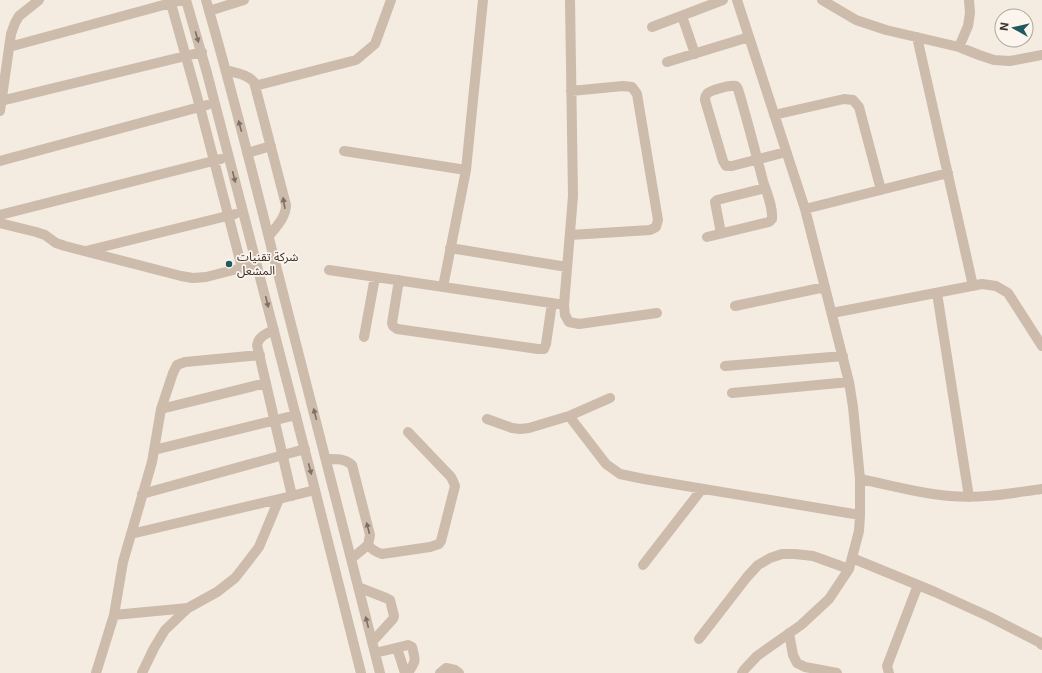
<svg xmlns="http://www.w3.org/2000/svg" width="1042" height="673" viewBox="0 0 1042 673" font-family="Inter,'Noto Sans Arabic',sans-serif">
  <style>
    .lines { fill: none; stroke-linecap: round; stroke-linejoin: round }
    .minor { stroke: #cdbbac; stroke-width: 10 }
    .oneway { fill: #7d6f65 }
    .poi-dot { fill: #1f5a5e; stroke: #fbf5ee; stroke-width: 1.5 }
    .labels { text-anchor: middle; stroke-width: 3.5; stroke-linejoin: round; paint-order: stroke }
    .poi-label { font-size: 12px; fill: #3b302b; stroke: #fbf5ee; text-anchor: start }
  </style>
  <rect width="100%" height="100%" fill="#f4ebe1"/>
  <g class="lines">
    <path class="minor" d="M170,0L200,107L242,268
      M186,0L207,73L312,478L361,673
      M206,0C230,83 251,166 272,250C309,391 344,532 380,673
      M570,0L573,196L564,305L565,315L569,322L579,324L657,313
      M737,0L805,209L849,382L853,407L860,479V515L859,531L849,569L829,599L801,625L757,656L744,670L742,673
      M822,0L856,20L886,30L959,47L979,55L994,60L1010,61L1042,55
      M209,11L244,0
      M682,16L695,54
      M652,27L723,0
      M917,37L973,286
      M9,47L182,0
      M959,47L968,26L970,13L969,0
      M667,62L749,37
      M226,70C236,73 247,74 254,82L286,205C286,217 276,227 269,236
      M255,86L356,60L375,44L391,0
      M1,101L202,52
      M0,111L11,34L15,23L19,16L39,0
      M774,115L844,99L853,100L859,107L881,190
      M344,151L466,170
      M247,153L271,146
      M0,161L207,105
      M805,209L948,173
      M0,215L221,159
      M0,223L36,232L45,235L56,243L65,246L181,276L193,278L206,277L249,266
      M721,233L715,202L717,200L765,188
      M570,235L650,230L656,227L658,220L637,94L632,87L623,86L571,91
      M707,237L769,222L772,219C773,207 767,193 763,181C755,150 747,119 738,89L736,86C730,85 710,90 707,94C705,96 705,98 705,100L723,161L726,166H732L786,152
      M450,248L567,267
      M86,251L235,214
      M329,270L558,304
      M399,280L392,323L393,326L397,329L538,349H544L546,344L552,303
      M443,287L466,170L483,0
      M937,293L969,497
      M735,306L825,287
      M832,313L982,284L996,286L1008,293L1042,346
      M274,330C266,334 259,336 257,345L292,496
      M364,337L375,277
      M725,366L843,356
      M732,393L849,382
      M161,409L266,383
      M569,416L610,398
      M487,419L512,428L520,429L529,428L569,416L606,464L620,474L644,479L860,515
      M154,450L296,415
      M326,459C336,459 344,458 352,465L370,535L368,545L351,559
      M860,479C890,485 920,494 950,496C981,499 1012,493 1042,489
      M142,494L305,449
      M131,534L279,499L315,490
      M368,545C372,550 376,552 382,554L430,547L439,544L441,541L455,486L453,481L451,477L408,432
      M852,558L935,592L990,617L1039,642L1042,645
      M643,565L702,489
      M358,587L386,598L390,600L394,616L393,619L372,642
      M114,615L188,608
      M789,633L793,655L797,663L805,667L837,673
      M699,639L747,577L758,565L770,558L782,554H795L813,556L849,569
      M397,648L405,673
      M375,653L408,645L412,647C416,661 416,661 408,673
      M96,673L114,615L123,562L152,462L161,409L173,373L177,365L185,362L260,355
      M142,673L154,648L165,630L188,608L217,592L235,578L246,564L259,547L279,499
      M440,673L446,668L455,670L459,673
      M889,673L887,666L918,585"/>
  </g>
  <defs><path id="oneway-solid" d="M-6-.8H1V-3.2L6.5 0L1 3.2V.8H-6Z"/></defs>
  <g class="oneway">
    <use href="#oneway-solid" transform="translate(197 37) rotate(74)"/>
    <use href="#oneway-solid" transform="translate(240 126) rotate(-105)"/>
    <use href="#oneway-solid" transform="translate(234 177) rotate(76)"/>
    <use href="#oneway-solid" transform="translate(284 203) rotate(-100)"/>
    <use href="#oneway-solid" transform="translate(267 302) rotate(76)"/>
    <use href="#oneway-solid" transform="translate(315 414) rotate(-104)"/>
    <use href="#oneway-solid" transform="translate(310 469) rotate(75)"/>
    <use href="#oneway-solid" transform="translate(368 528) rotate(-104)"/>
    <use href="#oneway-solid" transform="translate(367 622) rotate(-104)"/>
  </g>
  <circle class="poi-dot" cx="229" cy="264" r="4"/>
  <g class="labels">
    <g class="poi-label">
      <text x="237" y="261">شركة تقنيات<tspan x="237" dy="14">المشعل</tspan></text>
    </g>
  </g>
  <g transform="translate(1014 28) rotate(278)"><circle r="19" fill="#fbf5ee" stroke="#aea6a0"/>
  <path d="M0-3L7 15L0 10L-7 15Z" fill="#1f5a5e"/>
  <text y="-6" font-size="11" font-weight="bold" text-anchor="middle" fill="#3b302b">N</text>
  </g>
</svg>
